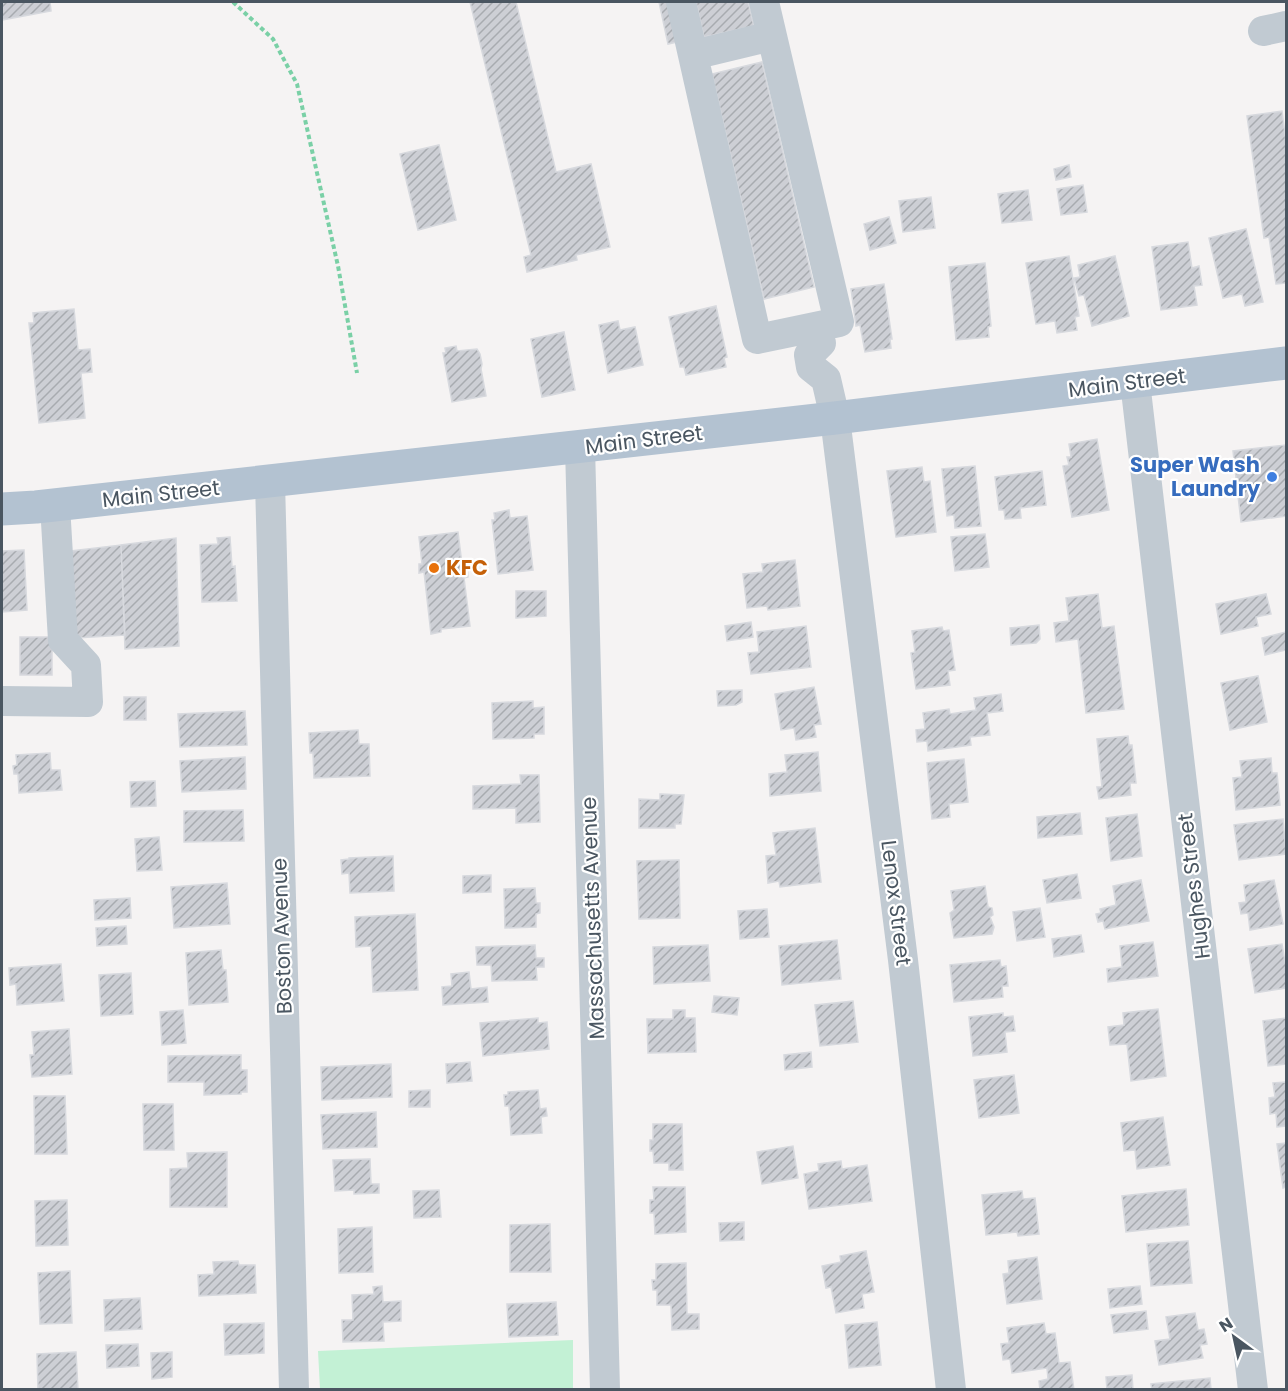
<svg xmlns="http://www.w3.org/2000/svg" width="1288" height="1391" viewBox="0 0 1288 1391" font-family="Poppins,sans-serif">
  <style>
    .park { fill: #c3f1d5 }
    .building { fill: url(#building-hatch); stroke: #d7d9de; stroke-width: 1.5 }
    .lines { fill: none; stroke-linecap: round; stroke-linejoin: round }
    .path { stroke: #7ad0a6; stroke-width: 4; stroke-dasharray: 4.5 3; stroke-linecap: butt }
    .minor { stroke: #c1cad2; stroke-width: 30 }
    .major { stroke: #b3c2d1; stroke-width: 33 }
    .shop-dot { fill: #3f7fe0; stroke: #fff; stroke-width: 2 }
    .food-dot { fill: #e8710a; stroke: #fff; stroke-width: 2 }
    .labels { text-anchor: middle; stroke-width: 4.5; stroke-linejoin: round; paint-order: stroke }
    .street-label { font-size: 21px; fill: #4a5661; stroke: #fff }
    .shop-label { font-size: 21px; font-weight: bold; fill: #366cbe; stroke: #fff; text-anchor: end }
    .food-label { font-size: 21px; font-weight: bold; fill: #c56008; stroke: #fff; text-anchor: start }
  </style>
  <defs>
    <pattern id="building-hatch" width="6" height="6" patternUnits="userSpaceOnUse" patternTransform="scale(1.5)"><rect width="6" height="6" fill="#cdcfd5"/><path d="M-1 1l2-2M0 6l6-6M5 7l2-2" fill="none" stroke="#a8abb0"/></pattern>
  </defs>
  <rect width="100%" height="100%" fill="#f5f3f3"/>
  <path class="park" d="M573,1340V1389H320L318,1351Z"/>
  <path class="building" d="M2,2H50L51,11L2,20Z
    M470,2H516L556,172L591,164L610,247L576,255L577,260L527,272L524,257L531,255Z
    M659,2H673L682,41L668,44Z
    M696,2H748L754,26L704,37Z
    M762,62L814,287L764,299L712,74Z
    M1282,111L1286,142V283L1276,284L1269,237L1264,238L1247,116Z
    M439,145L456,220L418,230L400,154Z
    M1069,165L1071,177L1056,180L1054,169Z
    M1083,185L1087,212L1061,215L1057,189Z
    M1028,190L1032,220L1002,223L998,194Z
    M931,197L935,228L903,232L899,201Z
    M889,217L896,243L870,250L864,224Z
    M1246,229L1263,302L1245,306L1242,294L1223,298L1209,238Z
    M1188,242L1192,268L1199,266L1202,285L1194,286L1197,305L1161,310L1152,247Z
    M1069,256L1079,316L1075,317L1077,330L1057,333L1055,321L1036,324L1026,263Z
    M1115,256L1129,316L1092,326L1084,295L1079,296L1074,278L1080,277L1078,265Z
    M985,263L991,326L988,327L989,337L956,340L949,267Z
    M884,284L892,339H890L891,348L865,352L860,325L856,326L851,289Z
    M716,306L727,357L724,358L726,367L686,375L684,367H680L669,317Z
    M74,309L78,350L90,349L92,372L81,373L85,418L39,423L29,323H34L33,313Z
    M618,321L620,330L635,327L643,365L608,373L599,325Z
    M564,332L575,390L542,397L531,339Z
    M456,346L457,351L477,349L480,354L482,364L481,369L486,396L452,402L443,353H446L445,348Z
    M1097,439L1109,510L1072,517L1063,466L1069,465L1067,457H1071L1069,444Z
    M1286,445V516L1241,522L1233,451Z
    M975,466L981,526L955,528L954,515L947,516L942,469Z
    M922,467L924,482L930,481L936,532L896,537L887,471Z
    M1042,471L1046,505L1020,508L1021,518L1005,519L1004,510H999L995,477Z
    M509,510L510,518L527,516L533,570L498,574L492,520H495L494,513Z
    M458,532L462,564H467L468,577L464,578L470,626L441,629V632L431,634L424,572L419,573V564H422L419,537Z
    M985,534L989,567L955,571L951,537Z
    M230,537L232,567L235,566L237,601L202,602L200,545L218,544L217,538Z
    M176,538L179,646L125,649L121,545Z
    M121,545L125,635L76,638L71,551Z
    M24,550L27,610L2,612V551Z
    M795,560L800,606L768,610L767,606L747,608L743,574L763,572L762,564Z
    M516,591H546V616L516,618Z
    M1098,594L1102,628L1114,626L1124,709L1086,713L1078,639L1056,642L1054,623L1069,621L1066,598Z
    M1266,594L1271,614L1256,617L1258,626L1221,634L1216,604Z
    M751,622L753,637L727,641L725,626Z
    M1039,625L1040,639L1036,643L1011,645L1010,628Z
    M806,626L811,667L751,674L748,653L759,652L757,632Z
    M942,627L943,631L949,630L955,670L948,671L950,685L916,689L911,653L915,652L912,631Z
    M1286,632V650L1265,655L1262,638Z
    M20,637H52V675H20Z
    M1258,676L1267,722L1230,730L1221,683Z
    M814,687L821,724L814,725L816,737L796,740L794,728L781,730L775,694Z
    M742,690V702L736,705L718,706L717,691Z
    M1001,694L1003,711L987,713L990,735L970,737L971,745L928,751L927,741L917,742L916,730L925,729L923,713L949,709L950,714L976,710L974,698Z
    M124,697H146V720H124Z
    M533,701V708L544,707V734H534V738L493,739L492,703Z
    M245,711L247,745L180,747L178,714Z
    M358,730L359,744H369L370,776L314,778L313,753H310L309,733Z
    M1128,736L1129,745H1132L1136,783H1130L1131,795L1099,799L1097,787H1102L1097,739Z
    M818,752L821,791L770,796L769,774L787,772L785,755Z
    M50,753L51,770H60L62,790L19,793L18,774H14L13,766L17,765L16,755Z
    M245,757L246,789L182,792L180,761Z
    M1271,758L1272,773H1277L1280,805L1236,810L1233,778L1242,777L1240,761Z
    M964,759L968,802L949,804L950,817L932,819L927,763Z
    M520,775H539L540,822L516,823V808L473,809V786L521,784Z
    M155,781L156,806L131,807L130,782Z
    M660,794L684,795L681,824H675V828H639V799L660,800Z
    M243,810L244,841L184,842V811Z
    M1080,813L1082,834L1038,838L1037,817Z
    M1137,814L1142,856L1111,861L1106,818Z
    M1283,819L1286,854L1239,860L1234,825Z
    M815,828L821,882L780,887L779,881L768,883L766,856L776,855L773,833Z
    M159,837L162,870L137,871L135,839Z
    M393,856L394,891L350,893L349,873L342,874L341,860L349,859V858Z
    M679,860L680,918L639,919L637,861Z
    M1077,874L1081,898L1047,903L1043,880Z
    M491,875V892L463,893V876Z
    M1141,880L1149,921L1105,929L1103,921L1098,922L1096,914L1101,913L1100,909L1116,905L1113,886Z
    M1274,880L1283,924L1250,930L1248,913L1241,914L1239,903L1246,902L1244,885Z
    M227,883L230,924L174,928L171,887Z
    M985,886L988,907L992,908L993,915L990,917L994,927L992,934L954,938L950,913L954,910L951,891Z
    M535,888L536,903H540V913L536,914V927L505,928L504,889Z
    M130,898L131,918L95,920L94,900Z
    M1040,908L1045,937L1017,941L1013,912Z
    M767,909L769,937L740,939L738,911Z
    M415,914L418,990L373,992L371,946L356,947L355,917Z
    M126,926L127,944L97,946L96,928Z
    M1081,935L1084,952L1054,957L1052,939Z
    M837,940L841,979L782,985L779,946Z
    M1153,942L1158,976L1108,982L1107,969L1122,967L1120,946Z
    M1282,944L1285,962H1286V988L1255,993L1248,949Z
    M535,945L536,958H544V967H536L537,980L492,981L491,965H477L476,947Z
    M708,945L710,981L654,984L653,947Z
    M221,950L223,970H226L228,1002L189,1005L186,953Z
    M1000,960L1001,967L1006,966L1008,986H1002L1003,997L954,1002L950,965Z
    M61,964L64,1001L17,1005L16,984L10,985L9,968Z
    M469,972L471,989L487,987L488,1002L443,1005L442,987L452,986L451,974Z
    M131,973L133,1014L101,1016L99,975Z
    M714,996L739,998L737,1015L712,1012Z
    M853,1001L858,1042L820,1046L815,1005Z
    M1158,1009L1166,1076L1131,1081L1127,1044L1110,1045L1108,1027L1124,1025L1123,1013Z
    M183,1010L186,1043L162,1045L160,1012Z
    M673,1010H685V1018H695L696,1052L648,1053L647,1019H673Z
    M1003,1013V1017L1013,1016L1015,1031L1005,1032L1007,1052L973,1056L969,1017Z
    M538,1018V1023L547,1022L549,1049L483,1056L480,1023Z
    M1286,1018V1064L1268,1066L1263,1021Z
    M69,1029L72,1074L32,1077L30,1055H34L32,1032Z
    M811,1052L812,1067L785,1070L784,1055Z
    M241,1055V1070H247V1092H241V1094L204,1095V1082H168V1056Z
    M470,1062L472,1081L447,1083L446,1064Z
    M391,1064L392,1097L322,1100L321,1067Z
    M1014,1075L1019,1113L979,1118L974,1080Z
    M1286,1082V1126L1277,1127L1276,1113L1270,1114L1269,1098L1275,1097L1273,1083Z
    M430,1090V1107H409V1091Z
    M538,1090L540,1109L546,1108L547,1116L541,1117L542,1133L511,1135L509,1106H505L504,1095H508V1092Z
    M34,1096H65L67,1154H35Z
    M143,1104H173L174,1150H144Z
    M376,1112L377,1147L323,1149L321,1115Z
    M1163,1117L1170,1165L1137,1169L1135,1150L1124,1151L1121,1123Z
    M653,1124H682L683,1170H669V1163H654L653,1151H650V1140H653Z
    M1286,1143V1187L1283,1188L1277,1144Z
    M793,1146L798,1178L762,1184L757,1152Z
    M227,1152V1207H170V1169L188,1168L187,1153Z
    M370,1159L371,1184H379V1193L354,1194V1190L335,1191L333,1160Z
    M841,1161L842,1169L867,1165L872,1201L809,1209L804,1174L819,1171L818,1164Z
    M653,1187H685L686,1232L655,1234L654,1213H650V1200H654Z
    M1186,1189L1189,1225L1126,1232L1122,1196Z
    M439,1190L441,1217L414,1218L413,1191Z
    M1022,1191L1023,1199L1035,1198L1039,1234L1018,1236L1017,1232L986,1235L982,1195Z
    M67,1200L68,1245L36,1246L35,1201Z
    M744,1222V1240L720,1241L719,1223Z
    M550,1224L551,1272H510V1225Z
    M372,1227L373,1272L339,1273L338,1229Z
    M1188,1241L1192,1283L1151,1286L1147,1244Z
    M866,1251L874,1292L862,1294L864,1308L836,1313L831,1287L826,1288L822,1266L841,1262L840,1256Z
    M1037,1257L1042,1299L1007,1304L1003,1274L1009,1273L1008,1261Z
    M238,1261L239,1265H255L256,1293L199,1296L198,1275L214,1274L213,1262Z
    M686,1263L687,1314H699V1329L672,1330L671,1305H657V1290H653L652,1280H656V1264Z
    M70,1271L72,1323L40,1324L38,1273Z
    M382,1286L383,1302L401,1301V1321L383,1322L384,1341L343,1342L342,1320H353L352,1295L374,1294L373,1287Z
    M1140,1286L1142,1304L1110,1308L1108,1289Z
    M140,1298L142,1329L105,1331L104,1300Z
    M556,1302L558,1335L509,1337L507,1304Z
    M1146,1311L1148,1329L1114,1333L1111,1315Z
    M1195,1313L1198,1330L1204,1329L1207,1344L1200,1345L1203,1358L1159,1365L1155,1341L1170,1339L1166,1317Z
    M877,1322L881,1365L849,1368L845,1325Z
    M264,1323V1353L225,1355L224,1324Z
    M1044,1323L1046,1334L1055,1333L1059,1363L1070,1362L1074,1390H1040L1039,1381L1048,1379L1047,1368L1012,1373L1010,1359L1003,1360L1001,1344L1009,1343L1007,1328Z
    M138,1344L139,1366L107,1368L106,1345Z
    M76,1352L78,1390H38L37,1354Z
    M172,1352V1377L152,1379L151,1353Z
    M1132,1375L1133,1390H1107L1106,1377Z
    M1210,1378L1211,1390H1152L1151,1384Z"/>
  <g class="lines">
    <path class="path" d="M233,2L273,39L297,84L338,266L357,373"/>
    <path class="minor" d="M681,2L757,339L839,322L764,2
      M1263,31L1286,26
      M693,55L772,36
      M821,343L809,355L811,367L826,379L835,418L903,960L951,1390
      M1135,382L1253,1390
      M580,447L605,1390
      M270,482L294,1390
      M2,701L88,702L86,665L63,640L55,505"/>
    <path class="major" d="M2,509L36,507L835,418L1286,363"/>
  </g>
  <circle class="shop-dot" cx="1272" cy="477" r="6"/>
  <circle class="food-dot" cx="434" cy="568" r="6"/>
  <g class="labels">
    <g class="street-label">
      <text transform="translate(1127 383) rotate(-7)" y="7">Main Street</text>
      <text transform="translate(644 440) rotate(-7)" y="7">Main Street</text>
      <text transform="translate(161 494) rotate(-6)" y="7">Main Street</text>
      <text transform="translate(1194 886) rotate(-97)" y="7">Hughes Street</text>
      <text transform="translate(896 903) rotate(83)" y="7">Lenox Street</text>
      <text transform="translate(593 918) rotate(-92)" y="7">Massachusetts Avenue</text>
      <text transform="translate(282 936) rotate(-92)" y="7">Boston Avenue</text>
    </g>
    <g class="shop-label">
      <text x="1260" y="472">Super Wash<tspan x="1260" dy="24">Laundry</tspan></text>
    </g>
    <g class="food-label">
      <text x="446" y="575">KFC</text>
    </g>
  </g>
  <rect width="1288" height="1391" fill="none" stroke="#4a5661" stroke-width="6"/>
  <g transform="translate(1234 1337) rotate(327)" stroke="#ffffff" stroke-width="4.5" paint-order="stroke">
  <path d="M0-4.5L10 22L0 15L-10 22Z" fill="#4a5661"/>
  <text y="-9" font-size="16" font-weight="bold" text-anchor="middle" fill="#4a5661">N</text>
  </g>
</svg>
